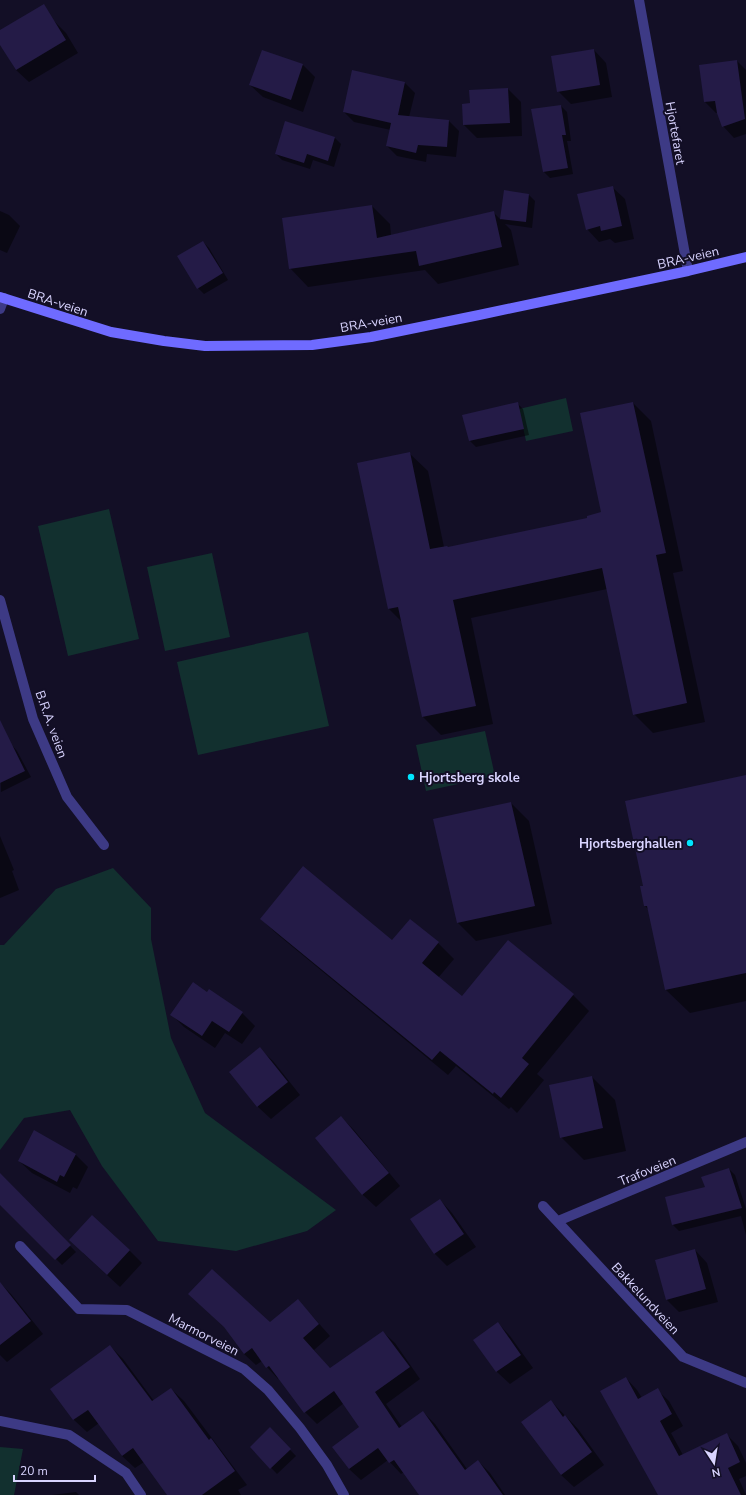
<svg xmlns="http://www.w3.org/2000/svg" width="746" height="1495" viewBox="0 0 746 1495" font-family="'Nunito Sans',sans-serif">
  <style>
    .green { fill: #12302f }
    .shadow { fill: #0007 }
    .building { fill: #241b47 }
    .lines { fill: none; stroke-linecap: round; stroke-linejoin: round }
    .street { stroke: #3d3a85; stroke-width: 10 }
    .secondary { stroke: #6f6bff; stroke-width: 10 }
    .poi-dot { fill: #00e5ff; stroke: #130f26; stroke-width: 1.5 }
    .labels { text-anchor: middle; stroke-width: 4; stroke-linejoin: round; paint-order: stroke }
    .street-label { font-size: 13px; fill: #d9d4ff; stroke: #130f26 }
    .poi-label { font-size: 13px; font-weight: bold; fill: #d9d4ff; stroke: #130f26; text-anchor: start }
  </style>
  <rect width="100%" height="100%" fill="#130f26"/>
  <path class="green" d="M566,398L573,431L526,441L519,409Z
    M109,509L139,639L68,656L38,526Z
    M212,553L230,637L165,651L147,567Z
    M308,632L329,726L198,755L177,662Z
    M485,731L495,776L426,791L416,745Z
    M113,868L151,908V939L171,1038L205,1113L336,1210L307,1231L236,1251L158,1241L102,1166L70,1110L24,1118L0,1150V945H4L56,889Z
    M0,1447L23,1449L14,1495H0Z"/>
  <path class="shadow" d="M53,20L66,33L78,53L29,82L16,70L0,43V31Z
    M594,50L606,63L612,97L571,104L558,91Z
    M737,61L746,70V134L734,138L723,126L718,113H716L705,102Z
    M303,65L315,77L303,112L263,97L250,85Z
    M405,83L415,93L409,117L449,121L459,131L456,157L427,154L426,162L397,156L387,146L391,130L354,122L344,112Z
    M508,89L521,102L522,136L477,138L464,125L463,105L471,104Z
    M561,106L567,112L571,141H567L573,174L550,178L544,172L532,110Z
    M286,123L335,138L341,144L334,167L313,160L310,169L282,160L276,154Z
    M612,187L625,199L634,239L615,243L610,239L599,242L587,229Z
    M505,191L529,195L535,201L532,228L505,224L511,230L519,265L438,284L425,270L308,287L290,268L372,206L390,224L391,235L493,212L501,220Z
    M0,211L9,215L20,226L7,253L0,250Z
    M203,242L209,248L228,280L204,294L198,288Z
    M517,403L523,409L529,435L476,447L470,441Z
    M633,403L651,421L683,571L673,573L705,722L653,733L634,714L607,589L471,618L493,724L441,735L423,717L403,623L389,609L409,453L428,471L444,547L448,548L588,519L602,513Z
    M11,744L17,751L31,777L1,792L0,750Z
    M746,776V1001L690,1013L666,990L650,911L645,906L644,886Z
    M511,803L529,821L552,924L476,941L458,923Z
    M0,836L14,870L12,871L19,890L0,898Z
    M261,919L393,942L410,920L438,943L454,959L438,978L462,998L508,942L573,995L589,1011L537,1074L544,1080L517,1113L511,1107L509,1109L456,1066L448,1075L277,934Z
    M208,993L242,1013L255,1026L242,1044L225,1033L215,1048L184,1027L172,1015Z
    M260,1049L273,1061L300,1095L271,1119L258,1107L230,1073Z
    M592,1077L615,1100L626,1151L584,1160L561,1137Z
    M341,1117L354,1130L400,1186L376,1207L363,1195L316,1138Z
    M75,1154L88,1167L77,1189L73,1187L70,1193L32,1173L19,1161Z
    M729,1169L735,1175L746,1209V1235L741,1216L679,1231L673,1225Z
    M8,1182L76,1252L62,1265L0,1203V1197Z
    M440,1200L452,1213L476,1247L447,1266L434,1253Z
    M129,1250L142,1263L120,1287L83,1253Z
    M695,1250L707,1263L718,1302L679,1312L666,1299Z
    M0,1283L11,1294L43,1334L7,1362L0,1355Z
    M298,1300L330,1336L314,1350L330,1369L383,1332L395,1343L420,1379L386,1404L402,1427L423,1412L435,1424L467,1469L478,1461L490,1473L505,1495H420L404,1472L401,1474L388,1460L361,1480L349,1469L360,1427L344,1403L317,1424L305,1412L279,1378L278,1379L267,1367L262,1361L256,1365L244,1354L270,1323Z
    M498,1323L510,1336L533,1368L510,1384L497,1372L474,1340Z
    M110,1346L123,1359L154,1401L171,1389L184,1401L247,1485L238,1490L241,1495H168L144,1462L135,1468L122,1456L99,1423L87,1432L74,1420L52,1389Z
    M626,1378L637,1390L642,1398L657,1390L669,1401L683,1426L671,1433L683,1455L726,1434L738,1446L746,1463V1476L739,1479L746,1495H659Z
    M551,1401L578,1429L604,1465L574,1487L561,1475Z
    M270,1429L296,1456L277,1474L251,1447Z
    M76,1492L79,1495H52Z"/>
  <path class="building" d="M44,4L66,40L16,70L0,45V30Z
    M594,49L600,85L557,92L551,56Z
    M262,50L303,64L291,100L249,85Z
    M737,60L745,119L722,127L717,113L715,101L704,102L699,65Z
    M352,70L405,82L398,115L449,120L447,147L418,145L416,153L386,146L391,123L343,112Z
    M508,88L510,123L463,125L462,104L470,103L469,90Z
    M561,105L566,135H562L568,168L543,172L531,109Z
    M285,121L335,137L328,161L307,154L304,163L275,154Z
    M613,186L622,226L601,231L600,226L586,230L577,194Z
    M504,190L529,194L526,222L500,219Z
    M372,205L377,238L494,211L502,247L419,266L416,251L289,269L282,218Z
    M203,241L223,273L197,289L177,256Z
    M518,402L524,429L469,441L462,415Z
    M633,402L666,553L656,555L687,703L633,715L602,568L453,600L476,706L422,717L398,607L388,609L357,463L410,452L430,549L447,546L448,547L587,518V516L601,512L580,413Z
    M0,720L25,771L0,783Z
    M746,775V973L665,990L647,906H644L640,886H643L625,801Z
    M511,802L535,906L457,923L433,819Z
    M303,866L392,940L410,919L439,942L422,963L462,996L508,940L574,994L522,1058L529,1064L501,1098L494,1092L493,1094L440,1051L432,1060L260,919Z
    M193,982L207,992L209,989L243,1012L229,1032L212,1021L202,1036L170,1015Z
    M260,1047L288,1082L257,1107L229,1072Z
    M592,1076L603,1128L560,1138L549,1085Z
    M341,1116L389,1173L362,1195L315,1138Z
    M34,1130L76,1154L64,1177L60,1175L57,1182L18,1161Z
    M729,1168L742,1208L672,1225L665,1197L705,1187L701,1177Z
    M0,1173L71,1245L55,1260L0,1205Z
    M440,1199L464,1234L434,1254L410,1219Z
    M92,1215L130,1250L107,1275L69,1240Z
    M695,1249L706,1289L666,1300L655,1260Z
    M212,1269L270,1322L298,1299L319,1324L303,1338L330,1368L383,1331L410,1367L375,1392L399,1428L423,1411L465,1470L478,1460L503,1495H419L394,1460L389,1463L378,1448L349,1469L332,1447L359,1427L334,1391L304,1413L269,1366L266,1368L252,1348L244,1354L224,1327L188,1294Z
    M0,1282L31,1321L0,1345Z
    M498,1322L521,1355L496,1372L473,1340Z
    M110,1345L152,1401L171,1388L209,1440L211,1438L235,1471L202,1495H167L133,1448L122,1456L88,1410L73,1420L50,1389Z
    M626,1377L638,1399L658,1388L672,1414L660,1421L679,1456L727,1433L740,1462L728,1468L741,1495H658L600,1391Z
    M551,1400L563,1417L565,1415L592,1452L561,1475L521,1422Z
    M270,1427L291,1449L270,1469L250,1447Z"/>
  <g class="lines">
    <path class="street" d="M639,0L688,271
      M0,309L4,298
      M0,600L33,719L67,797L104,845
      M543,1206L683,1357L746,1383
      M558,1221L746,1142
      M20,1246L79,1309L127,1310L244,1369L268,1390L300,1428L327,1465L344,1495
      M0,1421L69,1435L126,1473L141,1495"/>
    <path class="secondary" d="M0,297L111,332L164,341L205,346L312,345L371,337L479,315L688,271L746,257"/>
  </g>
  <g class="poi-dot">
    <circle cx="411" cy="777" r="4"/>
    <circle cx="690" cy="843" r="4"/>
  </g>
  <g class="labels">
    <g class="street-label">
      <text transform="translate(676 133) rotate(80)" y="5">Hjortefaret</text>
      <text transform="translate(688 257) rotate(-13)" y="5">BRA-veien</text>
      <text transform="translate(58 302) rotate(18)" y="5">BRA-veien</text>
      <text transform="translate(371 322) rotate(-10)" y="5">BRA-veien</text>
      <text transform="translate(52 724) rotate(70)" y="5">B.R.A. veien</text>
      <text transform="translate(647 1170) rotate(-22)" y="5">Trafoveien</text>
      <text transform="translate(646 1298) rotate(47)" y="5">Bakkelundveien</text>
      <text transform="translate(204 1334) rotate(27)" y="5">Marmorveien</text>
    </g>
    <g class="poi-label">
      <text x="419" y="782">Hjortsberg skole</text>
      <text x="682" y="848" text-anchor="end">Hjortsberghallen</text>
    </g>
  </g>
  <g transform="translate(714 1463) rotate(168)" stroke="#130f26" stroke-width="3" paint-order="stroke">
  <path d="M0-3L7 15L0 10L-7 15Z" fill="#d9d4ff"/>
  <text y="-6" font-size="11" font-weight="bold" text-anchor="middle" fill="#d9d4ff">N</text>
  </g>
  <path d="M14 1475v6h81v-6" fill="none" stroke="#d9d4ff" stroke-width="2"/>
  <text x="20" y="1475" font-size="12" fill="#d9d4ff" stroke="#130f26" stroke-width="3" paint-order="stroke">20 m</text>
</svg>
